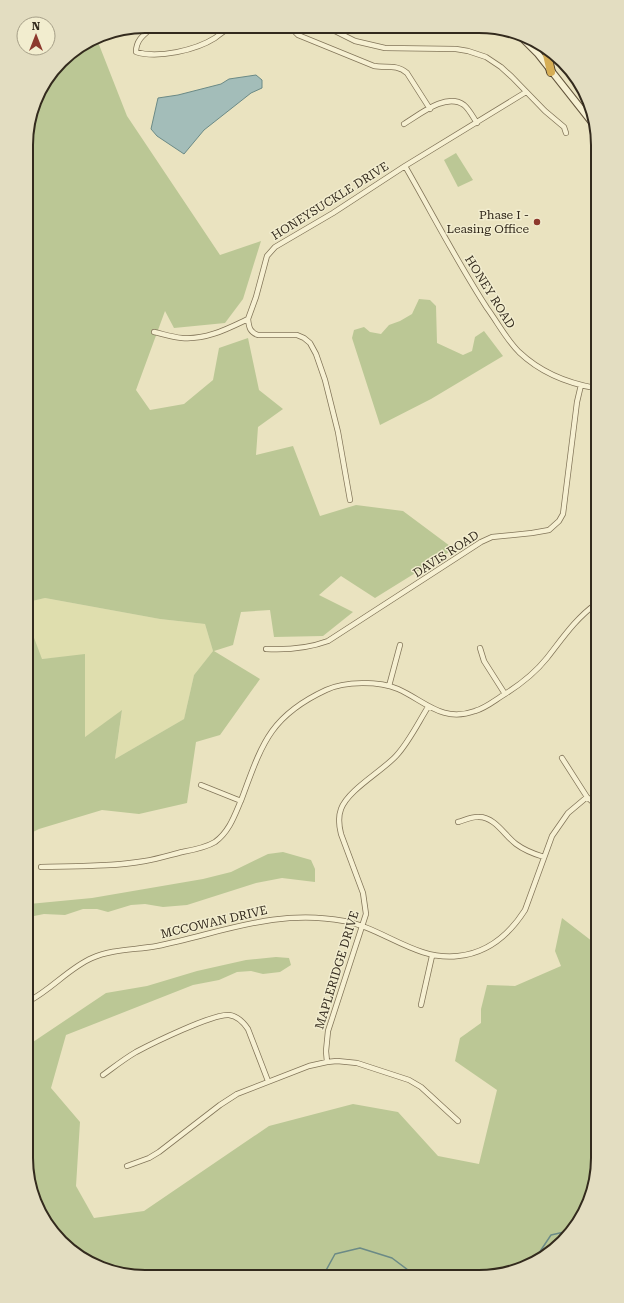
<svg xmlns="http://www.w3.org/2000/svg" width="624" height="1303" viewBox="0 0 624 1303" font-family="'Roboto Serif',serif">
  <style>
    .farmland { fill: #dfdeae }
    .green { fill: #bbc795 }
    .water { fill: #a3bdb9; stroke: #6b8a86 }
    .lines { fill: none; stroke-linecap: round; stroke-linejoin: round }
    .stream { stroke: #6b8a86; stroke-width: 1.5 }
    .street-casing { stroke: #827559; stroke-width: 6 }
    .secondary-casing { stroke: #64563d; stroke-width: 8 }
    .highway-casing { stroke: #50422e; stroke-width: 10 }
    .street { stroke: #f6f0d2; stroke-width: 4.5 }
    .secondary { stroke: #f6f0d2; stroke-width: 6 }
    .highway { stroke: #d6ae55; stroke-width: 8 }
    .poi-dot { fill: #8d392d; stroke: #f2edcf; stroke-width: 1.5 }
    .labels { text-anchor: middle; stroke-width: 3; stroke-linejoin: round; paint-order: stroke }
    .street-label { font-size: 12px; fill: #332a1d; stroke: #f2edcf }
    .poi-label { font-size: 12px; fill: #332a1d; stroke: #f2edcf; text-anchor: end }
    .rim { fill: none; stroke: #332a1d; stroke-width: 2 }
  </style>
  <rect width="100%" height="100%" fill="#eae3c0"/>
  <path class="farmland" d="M45,598L160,619L205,624L213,651L194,675L184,719L115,759L122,711L85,737V655L41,659L28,622V602Z"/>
  <path class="green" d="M96,37L127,116L220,255L261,241L243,299L225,323L174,328L165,311L136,390L150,410L184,404L213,380L219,348L248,338L259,390L283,409L258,427L256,455L293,446L320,516L356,505L403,511L454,549L375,598L341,576L319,595L353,612L323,636L274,637L270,610L241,612L233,645L214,651L260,679L220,735L196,742L187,803L139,814L102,810L39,829L29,834L28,622L42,659L85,654V737L122,710L115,759L184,719L194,675L213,651L205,624L160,619L45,598L28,602L26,137L38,92L66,56Z
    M456,153L473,180L458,187L444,160Z
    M419,299L430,300L436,306L437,343L463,355L472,351L475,337L484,331L503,356L431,399L380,425L352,338L354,330L364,327L370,332L381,334L389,325L400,321L412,314Z
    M283,852L311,860L315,869V882L282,878L256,883L187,905L163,907L145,904L131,905L108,912L97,909H83L65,915L44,914L29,917V904L92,898L203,879L231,872L268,854Z
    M562,918L597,945L598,1166L589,1204L569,1236L545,1257L510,1273L122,1275L66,1247L30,1189V1044L106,993L147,986L197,971L246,960L276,957L289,958L291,965L280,972L263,974L251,971L237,972L219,980L193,985L66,1035L51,1088L80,1122L76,1186L94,1218L144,1211L269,1126L353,1104L398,1112L438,1156L479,1164L497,1090L455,1061L460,1038L481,1023V1009L487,985L515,986L561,966L555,951Z"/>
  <path class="water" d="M256,75L262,80V88L251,93L204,130L184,154L157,136L151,129L158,98L178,95L221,84L229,79Z"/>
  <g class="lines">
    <path class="stream" d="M537,1261V1256L551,1235L573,1230
      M324,1274L335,1254L360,1248L392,1258L412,1273"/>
    <g class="street-casing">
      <path id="street" d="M154,26C145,34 136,39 136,52C158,59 196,50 215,38C220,34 225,30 231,27
        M290,27L298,35L374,66C386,68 397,64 407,73L430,109
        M327,27L355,41L385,48L456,49L468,51L486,57L501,67L512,77L545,111L564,127L566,133
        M404,124C419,115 446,92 464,105C469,109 473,117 477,123
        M405,166C432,213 457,262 487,308C498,323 506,339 519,352C540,372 567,383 595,388
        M248,319C249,328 250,332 258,335H297L304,338L310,343L316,354L325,380L338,432L350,500
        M154,332C163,334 172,337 182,338C206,340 227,329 248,319L256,297L267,256L275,247L333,213L405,166L526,92
        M480,648L484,661L505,694
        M266,649C286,650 309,648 328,641L481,542L492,537L532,533L549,530L559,521L563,514L577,402L581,385
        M389,686L400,645
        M562,758L587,797L596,805
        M201,785L241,801
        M458,822C465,820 473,816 479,817C495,817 505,836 516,844C524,850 534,854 544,857
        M41,867C75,866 111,867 145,861C157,859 170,855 182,852C193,850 205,848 215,842C230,831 235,814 242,798C262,744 270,716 326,690C345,681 379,681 398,689C425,701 442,723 475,711C486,708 495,700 505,694C521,684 535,673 547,658C562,639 576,618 596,604
        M29,1001C52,989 69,968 92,958C112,949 135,950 157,946C221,933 277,908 344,921C383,928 416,961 458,956C488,953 509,935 525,910L552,836L568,813L587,797
        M421,1005L432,956
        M327,1062L326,1051L328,1031L366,914L363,893L341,834C339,826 338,817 341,809C348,790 381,772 396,756C409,742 418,723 428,707
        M103,1075C114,1067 124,1059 136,1052C151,1044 214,1013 229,1015C237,1016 244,1023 248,1029L268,1081
        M127,1166L149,1158L159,1152L220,1105L237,1094L309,1066L327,1062L337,1061L357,1063L409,1080L421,1087L458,1121"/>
    </g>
    <g class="secondary-casing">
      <path id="secondary" d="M522,38L538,54L594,125"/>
    </g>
    <g class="highway-casing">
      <path id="highway" d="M546,50L551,72"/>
    </g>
    <use href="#street" class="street"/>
    <use href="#secondary" class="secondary"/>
    <use href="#highway" class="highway"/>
  </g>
  <circle class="poi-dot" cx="537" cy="222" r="4"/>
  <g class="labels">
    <g class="street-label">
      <text transform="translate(330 201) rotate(-32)" y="4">HONEYSUCKLE DRIVE</text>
      <text transform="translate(490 292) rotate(58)" y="4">HONEY ROAD</text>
      <text transform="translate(446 554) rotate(-33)" y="4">DAVIS ROAD</text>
      <text transform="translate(214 922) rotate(-13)" y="4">MCCOWAN DRIVE</text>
      <text transform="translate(337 970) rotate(-73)" y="4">MAPLERIDGE DRIVE</text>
    </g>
    <g class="poi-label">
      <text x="529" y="219">Phase I -<tspan x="529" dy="14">Leasing Office</tspan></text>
    </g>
  </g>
  <path d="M0 0H624V1303H0ZM145 33H479A112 112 0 0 1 591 145V1158A112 112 0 0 1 479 1270H145A112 112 0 0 1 33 1158V145A112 112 0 0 1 145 33Z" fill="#e3ddc1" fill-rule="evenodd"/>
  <path class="rim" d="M145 33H479A112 112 0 0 1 591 145V1158A112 112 0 0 1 479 1270H145A112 112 0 0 1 33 1158V145A112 112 0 0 1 145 33Z"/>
  <g transform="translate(36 36)"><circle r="19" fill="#f2edcf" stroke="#a69f88"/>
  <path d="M0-3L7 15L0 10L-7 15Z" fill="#8d392d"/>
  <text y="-6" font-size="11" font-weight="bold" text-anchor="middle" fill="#332a1d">N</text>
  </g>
</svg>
